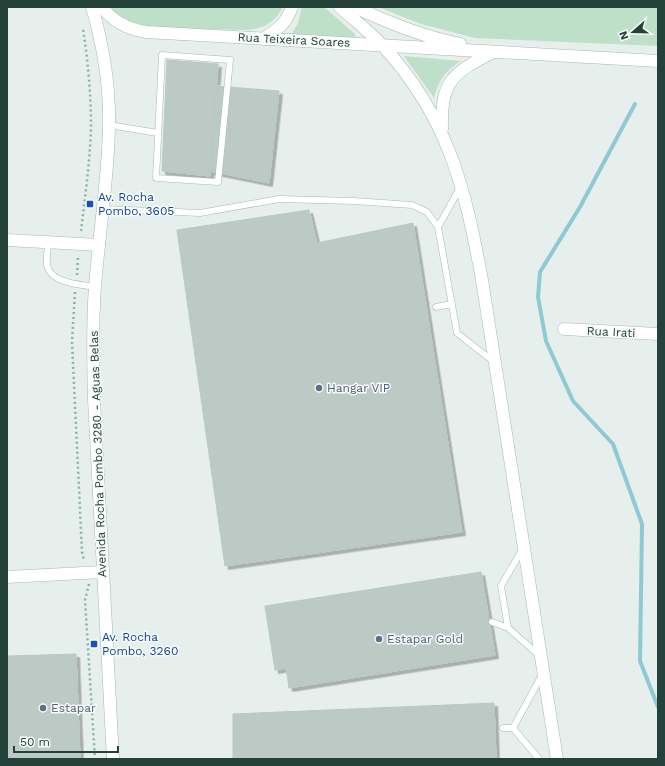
<svg xmlns="http://www.w3.org/2000/svg" width="665" height="766" viewBox="0 0 665 766" font-family="'Work Sans',sans-serif">
  <style>
    .green { fill: #bfe0c8 }
    .lines { fill: none; stroke-linecap: round; stroke-linejoin: round }
    .stream { stroke: #8ec9d4; stroke-width: 4 }
    .building { fill: #bbcac4; stroke: #b8c9c2; filter: url(#shadow) }
    .service-casing { stroke: #a8b8b2; stroke-width: 7 }
    .minor-casing { stroke: #a8b8b2; stroke-width: 13 }
    .secondary-casing { stroke: #a4bbb3; stroke-width: 13 }
    .path { stroke: #86b3a5; stroke-width: 2.5; stroke-dasharray: 2 3; stroke-linecap: butt }
    .service { stroke: #fff; stroke-width: 6 }
    .minor { stroke: #fff; stroke-width: 12 }
    .secondary { stroke: #fff; stroke-width: 12 }
    .transit-dot { fill: #1a4fb4; stroke: #f7fbf9; stroke-width: 1.5 }
    .service-dot { fill: #5c6f8a; stroke: #f7fbf9; stroke-width: 1.5 }
    .labels { text-anchor: middle; stroke-width: 3; stroke-linejoin: round; paint-order: stroke }
    .street-label { font-size: 12px; fill: #24423a; stroke: #f7fbf9 }
    .transit-label { font-size: 12px; fill: #164399; stroke: #f7fbf9; text-anchor: start }
    .service-label { font-size: 12px; fill: #4e5e75; stroke: #f7fbf9; text-anchor: start }
  </style>
  <defs>
    <filter id="shadow"><feDropShadow dx="3.5" dy="3.5" stdDeviation="0" flood-color="#0004"/></filter>
  </defs>
  <rect width="100%" height="100%" fill="#e6efeb"/>
  <path class="green" d="M108,7H283C275,22 266,27 249,30L146,28L125,23Z
    M302,7H324L355,34L356,39L291,35L298,23Z
    M378,7H658V46L475,38L421,24Z
    M404,56L461,61C445,71 439,80 434,98Z"/>
  <g class="lines">
    <path class="stream" d="M635,104L580,207L540,272L538,297L546,341L573,401L613,444L642,524L640,661L658,707"/>
  </g>
  <path class="building" d="M167,60L218,64L210,176L162,171Z
    M216,86L279,91L269,183L210,171Z
    M309,210L317,243L413,223L462,532L225,566L177,230Z
    M481,572L495,655L289,688L286,668L275,670L265,606Z
    M76,654L80,759H7V656Z
    M494,703L496,759H233V714Z"/>
  <g class="lines">
    <g class="service-casing">
      <path id="service" d="M162,55L230,60L218,182L156,178Z
        M109,125L158,133
        M461,186L438,227L457,333L494,362
        M103,209L200,213L279,199L354,201L412,205L427,212L438,227
        M48,243C48,250 46,258 47,265C51,284 80,284 95,287
        M436,307L452,304
        M522,550L501,586L508,628L540,656
        M492,622L508,628
        M503,728H513L539,759
        M513,728L542,675"/>
    </g>
    <g class="minor-casing">
      <path id="minor" d="M7,240L99,245
        M564,329L658,334
        M7,577L103,572"/>
    </g>
    <g class="secondary-casing">
      <path id="secondary" d="M92,7C103,45 110,87 109,127C108,180 99,234 95,287C92,324 93,362 94,399L113,759
        M102,7C113,22 128,29 146,32L658,61
        M340,7C354,20 370,32 383,46C448,117 465,187 482,280L557,759
        M355,7C389,23 423,37 460,44
        M263,39C278,29 286,24 292,7
        M442,129C441,80 452,74 493,52"/>
    </g>
    <path class="path" d="M81,231C85,197 90,162 91,127C91,95 88,61 83,29
      M77,275L78,256
      M75,292L72,342L82,552L84,560
      M89,584L85,600L95,759"/>
    <use href="#service" class="service"/>
    <use href="#minor" class="minor"/>
    <use href="#secondary" class="secondary"/>
  </g>
  <g class="transit-dot">
    <rect x="86" y="200" width="8" height="8" rx="2"/>
    <rect x="90" y="640" width="8" height="8" rx="2"/>
  </g>
  <g class="service-dot">
    <circle cx="319" cy="388" r="4"/>
    <circle cx="379" cy="639" r="4"/>
    <circle cx="43" cy="708" r="4"/>
  </g>
  <g class="labels">
    <g class="street-label">
      <text transform="translate(294 40) rotate(3)" y="4">Rua Teixeira Soares</text>
      <text transform="translate(611 332) rotate(3)" y="4">Rua Irati</text>
      <text transform="translate(98 454) rotate(-92)" y="4">Avenida Rocha Pombo 3280 - Aguas Belas</text>
    </g>
    <g class="transit-label">
      <text x="98" y="201">Av. Rocha<tspan x="98" dy="14">Pombo, 3605</tspan></text>
      <text x="102" y="641">Av. Rocha<tspan x="102" dy="14">Pombo, 3260</tspan></text>
    </g>
    <g class="service-label">
      <text x="327" y="392">Hangar VIP</text>
      <text x="387" y="643">Estapar Gold</text>
      <text x="51" y="712">Estapar</text>
    </g>
  </g>
  <rect width="665" height="766" fill="none" stroke="#24423a" stroke-width="16"/>
  <g transform="translate(633 32) rotate(250)" stroke="#f7fbf9" stroke-width="3" paint-order="stroke">
  <path d="M0-3L7 15L0 10L-7 15Z" fill="#24423a"/>
  <text y="-6" font-size="11" font-weight="bold" text-anchor="middle" fill="#24423a">N</text>
  </g>
  <path d="M14 746v6h104v-6" fill="none" stroke="#24423a" stroke-width="2"/>
  <text x="20" y="746" font-size="12" fill="#24423a" stroke="#f7fbf9" stroke-width="3" paint-order="stroke">50 m</text>
</svg>
